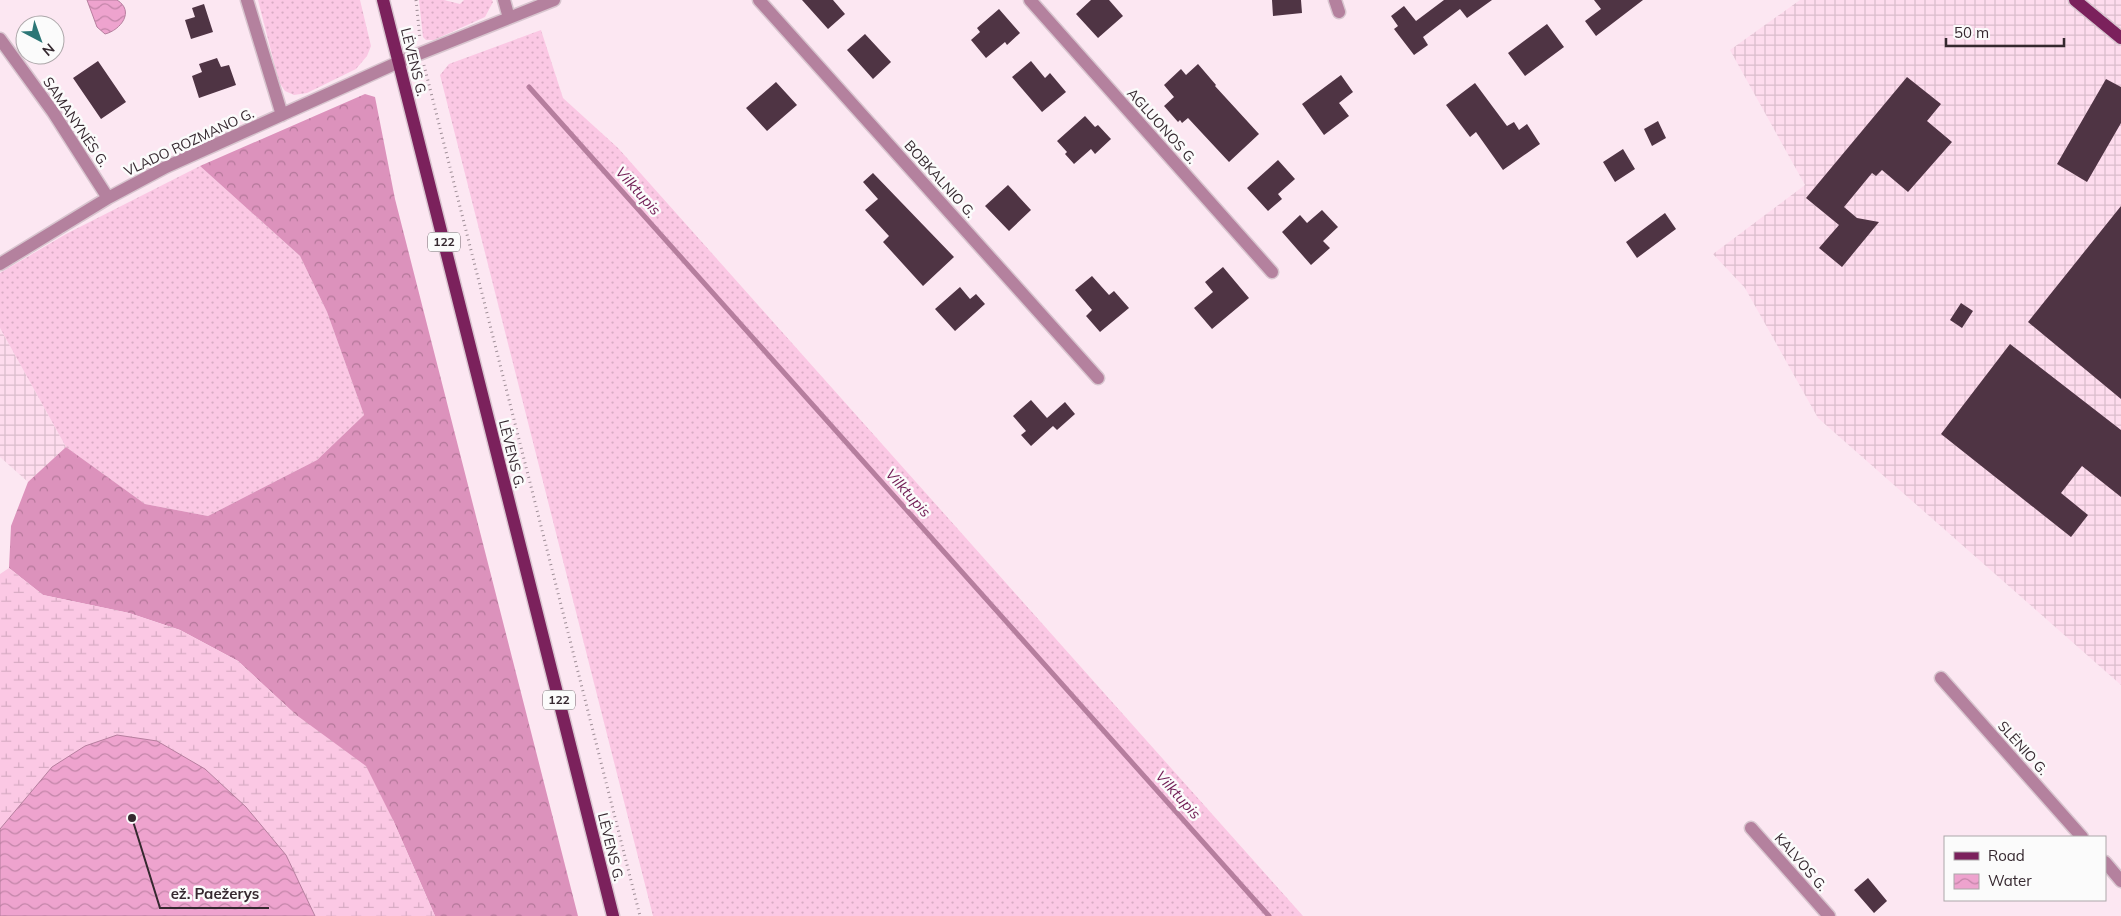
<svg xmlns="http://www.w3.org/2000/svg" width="2121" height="916" viewBox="0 0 2121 916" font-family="Mulish,sans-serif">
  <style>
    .industrial { fill: url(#industrial-grid) }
    .grass { fill: url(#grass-dots) }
    .forest { fill: url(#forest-crowns) }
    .wetland { fill: url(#wetland-marsh) }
    .water { fill: url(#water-waves); stroke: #b67e9e }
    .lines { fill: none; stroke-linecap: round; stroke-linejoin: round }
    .stream { stroke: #b67e9e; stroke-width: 5 }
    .building { fill: #4f3444 }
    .minor-casing { stroke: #d8c5cf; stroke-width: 15 }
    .major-casing { stroke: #d8c5cf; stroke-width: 15 }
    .path { stroke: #9f8e97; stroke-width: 3; stroke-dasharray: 1 4; stroke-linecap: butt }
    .minor { stroke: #b4819e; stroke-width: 12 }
    .major { stroke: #7b215c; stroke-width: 12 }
    .labels { text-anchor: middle; stroke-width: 5; stroke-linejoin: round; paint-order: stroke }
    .shield { fill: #fbfbfb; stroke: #70676c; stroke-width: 1 }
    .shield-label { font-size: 12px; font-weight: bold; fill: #35282f }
    .street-label { font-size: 14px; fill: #35282f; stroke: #fbfbfb }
    .water-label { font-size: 15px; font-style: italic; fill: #711c54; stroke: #fbfbfb }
    .leader { fill: none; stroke: #35282f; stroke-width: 2 }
    .callout-dot { fill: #35282f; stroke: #fbfbfb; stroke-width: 2 }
    .callout-label { font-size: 15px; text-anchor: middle; font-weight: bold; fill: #35282f; stroke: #fbfbfb; stroke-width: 5; stroke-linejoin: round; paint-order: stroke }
  </style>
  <defs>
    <pattern id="industrial-grid" width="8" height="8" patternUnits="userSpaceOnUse" patternTransform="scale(1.25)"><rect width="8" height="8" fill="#fedcee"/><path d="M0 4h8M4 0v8" fill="none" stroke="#dabdcc"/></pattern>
    <pattern id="grass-dots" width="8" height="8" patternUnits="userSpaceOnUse" patternTransform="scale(1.25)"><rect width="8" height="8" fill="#fbc8e4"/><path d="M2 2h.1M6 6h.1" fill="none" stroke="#d8acc4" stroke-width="1.8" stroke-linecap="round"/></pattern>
    <pattern id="forest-crowns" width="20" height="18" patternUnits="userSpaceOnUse" patternTransform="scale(1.25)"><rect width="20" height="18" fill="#dc92bc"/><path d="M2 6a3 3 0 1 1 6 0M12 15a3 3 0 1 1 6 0" fill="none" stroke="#b37799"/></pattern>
    <pattern id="wetland-marsh" width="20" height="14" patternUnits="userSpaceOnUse" patternTransform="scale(1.25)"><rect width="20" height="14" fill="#fbc8e4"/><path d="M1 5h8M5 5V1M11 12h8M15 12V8" fill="none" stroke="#d8acc4"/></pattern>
    <pattern id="water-waves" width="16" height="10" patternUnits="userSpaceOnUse" patternTransform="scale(1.25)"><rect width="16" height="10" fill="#eea3ce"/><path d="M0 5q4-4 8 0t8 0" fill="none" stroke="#c285a8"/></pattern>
  </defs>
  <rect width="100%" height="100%" fill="#fce7f2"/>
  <path class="industrial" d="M1800,0H2121V685L1818,418L1745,288L1713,254L1805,185L1730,50Z
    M0,328L66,447L28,482L0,457Z"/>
  <path class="grass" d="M258,0H360L371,46L367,56L356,69L307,93L294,95L285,91L279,82Z
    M419,0H444L460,4L464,0H492L493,2L485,17L434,40H426L423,37Z
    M541,30L563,98L618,148L1303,916H653L440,75L449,64Z
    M200,166L300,256L327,312L364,415L317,460L208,516L145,504L66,447L0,328V273L66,234Z"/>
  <path class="forest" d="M365,94L375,97L395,199L578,916H435L393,820L295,714L238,661L180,630L129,613L43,595L9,568L11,526L28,482L66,447L145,504L208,516L317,460L364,415L327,312L300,256L200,166Z"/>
  <path class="wetland" d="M9,568L43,595L129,613L180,630L238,661L295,714L366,766L393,820L435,916H315L286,855L246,807L205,769L52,767L0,829V574Z"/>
  <path class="water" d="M87,0H117C135,11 121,30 105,34L97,27Z
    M117,735L157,741L205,769L246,807L286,855L315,916H0V829L52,767L85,746Z"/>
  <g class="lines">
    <path class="stream" d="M529,87L1269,916"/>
  </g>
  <path class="building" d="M802,0H833L845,14L828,29Z
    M1091,0H1109L1123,16L1098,38L1076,14Z
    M1272,0H1301L1302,13L1273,16Z
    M1444,0H1492L1467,18L1460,9L1423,37L1428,45L1414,55L1394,29L1398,26L1391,16L1404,6L1416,21Z
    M1594,0H1643L1596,36L1585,21L1601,9Z
    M204,4L213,32L191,39L185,20L195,17L192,8Z
    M999,9L1020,33L1007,45L1005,42L986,58L971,40L980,32L977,28Z
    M1547,24L1564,47L1525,76L1508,53Z
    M865,34L891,62L873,79L847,50Z
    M217,58L221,67L229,65L236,85L199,98L192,76L202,72L199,64Z
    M98,61L126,102L101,119L73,78Z
    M1031,61L1045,78L1050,73L1066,92L1042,112L1012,77Z
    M1198,64L1216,85L1215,86L1259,134L1229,162L1188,118L1182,123L1180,120L1178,122L1164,106L1174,97L1164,85L1181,69L1186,75Z
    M1341,75L1353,92L1339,103L1349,116L1324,135L1302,104Z
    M1907,77L1941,104L1927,121L1952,142L1908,192L1882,170L1876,176L1872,173L1844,207L1857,218L1879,222L1842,267L1819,248L1839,225L1806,198Z
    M2106,79L2121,87V123L2087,182L2057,164Z
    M776,82L797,105L767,131L746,108Z
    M1475,83L1507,126L1514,122L1519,130L1527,124L1540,144L1503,170L1476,132L1470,137L1446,105Z
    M1085,116L1095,127L1098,125L1111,139L1095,154L1091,149L1074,164L1065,154L1067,152L1057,141Z
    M1658,121L1666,138L1652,146L1644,129Z
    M1623,149L1635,169L1615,182L1603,162Z
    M1278,160L1295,179L1278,194L1282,199L1268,211L1247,188Z
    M873,173L954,257L923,286L883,242L889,236L865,210L878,199L863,182Z
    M1008,185L1031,210L1009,231L985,206Z
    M2121,206V399L2028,322Z
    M1322,210L1338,227L1323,241L1330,248L1311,265L1282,232L1300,215L1307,223Z
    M1665,213L1676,229L1637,258L1626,242Z
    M1223,267L1249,298L1212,329L1194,308L1213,292L1205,282Z
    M1092,276L1109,295L1114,291L1129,308L1100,332L1086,316L1092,310L1075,290Z
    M960,287L970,299L976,294L985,304L955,331L935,309Z
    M1961,303L1973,311L1962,328L1950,320Z
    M2010,344L2121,430V497L2082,466L2061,493L2088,515L2071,537L1941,434Z
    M1031,400L1047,418L1065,402L1075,414L1057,430L1053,426L1031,446L1021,435L1026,431L1013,416Z
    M1868,878L1887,901L1874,913L1854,890Z"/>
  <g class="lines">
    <g class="minor-casing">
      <path id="minor" d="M247,0L282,115
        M504,0L509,18
        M759,0L1098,378
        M1030,0L1272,272
        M1335,0L1339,12
        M0,39L53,112L108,198
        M0,264L108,198L166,167L399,62L554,0
        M1941,678L2082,837
        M1751,828L1829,916
        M2105,862L2121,881"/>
    </g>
    <g class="major-casing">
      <path id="major" d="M383,0L613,916
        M2075,0L2121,38"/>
    </g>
    <path class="path" d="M416,0L420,39
      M424,65L640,916"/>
    <use href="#minor" class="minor"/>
    <use href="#major" class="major"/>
  </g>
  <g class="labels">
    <g class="shield">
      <rect x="428" y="232.5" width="32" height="19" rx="4"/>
      <rect x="543" y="690.5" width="32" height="19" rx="4"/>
    </g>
    <g class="shield-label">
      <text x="444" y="246">122</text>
      <text x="559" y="704">122</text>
    </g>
    <g class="street-label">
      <text transform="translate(414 62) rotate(76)" y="5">LĖVENS G.</text>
      <text transform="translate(76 122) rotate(56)" y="5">SAMANYNĖS G.</text>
      <text transform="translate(1162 126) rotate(48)" y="5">AGLUONOS G.</text>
      <text transform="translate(189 142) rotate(-25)" y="5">VLADO ROZMANO G.</text>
      <text transform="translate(940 179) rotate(48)" y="5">BOBKALNIO G.</text>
      <text transform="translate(512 454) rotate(76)" y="5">LĖVENS G.</text>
      <text transform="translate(2023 748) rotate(48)" y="5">SLĖNIO G.</text>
      <text transform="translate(611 847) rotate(76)" y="5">LĖVENS G.</text>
      <text transform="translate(1801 862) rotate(49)" y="5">KALVOS G.</text>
    </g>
    <g class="water-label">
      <text transform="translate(638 191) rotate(48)" y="5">Vilktupis</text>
      <text transform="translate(908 493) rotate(48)" y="5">Vilktupis</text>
      <text transform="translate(1178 795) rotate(48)" y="5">Vilktupis</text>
    </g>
  </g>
  <path class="leader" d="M132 818L160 908H269"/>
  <circle class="callout-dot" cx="132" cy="818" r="5"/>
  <g class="callout-label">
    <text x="215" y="899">ež. Paežerys</text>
  </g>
  <rect x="1944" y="836" width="162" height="65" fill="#fbfbfb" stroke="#aca7a9"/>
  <rect x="1954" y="852" width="25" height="8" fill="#7b215c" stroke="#aca7a9"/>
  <text x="1988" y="861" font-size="15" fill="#35282f">Road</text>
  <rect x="1954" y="874" width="25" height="15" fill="url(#water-waves)" stroke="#aca7a9"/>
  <text x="1988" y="886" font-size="15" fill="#35282f">Water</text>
  <g transform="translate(40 40) rotate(139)"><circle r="24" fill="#fbfbfb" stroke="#aca7a9"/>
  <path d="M0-4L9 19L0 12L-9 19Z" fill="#2c7676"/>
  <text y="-8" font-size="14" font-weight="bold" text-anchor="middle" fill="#35282f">N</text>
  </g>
  <path d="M1946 38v8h118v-8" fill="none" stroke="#35282f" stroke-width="2.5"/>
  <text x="1954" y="38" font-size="15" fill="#35282f" stroke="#fbfbfb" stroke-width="4" paint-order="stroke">50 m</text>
</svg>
